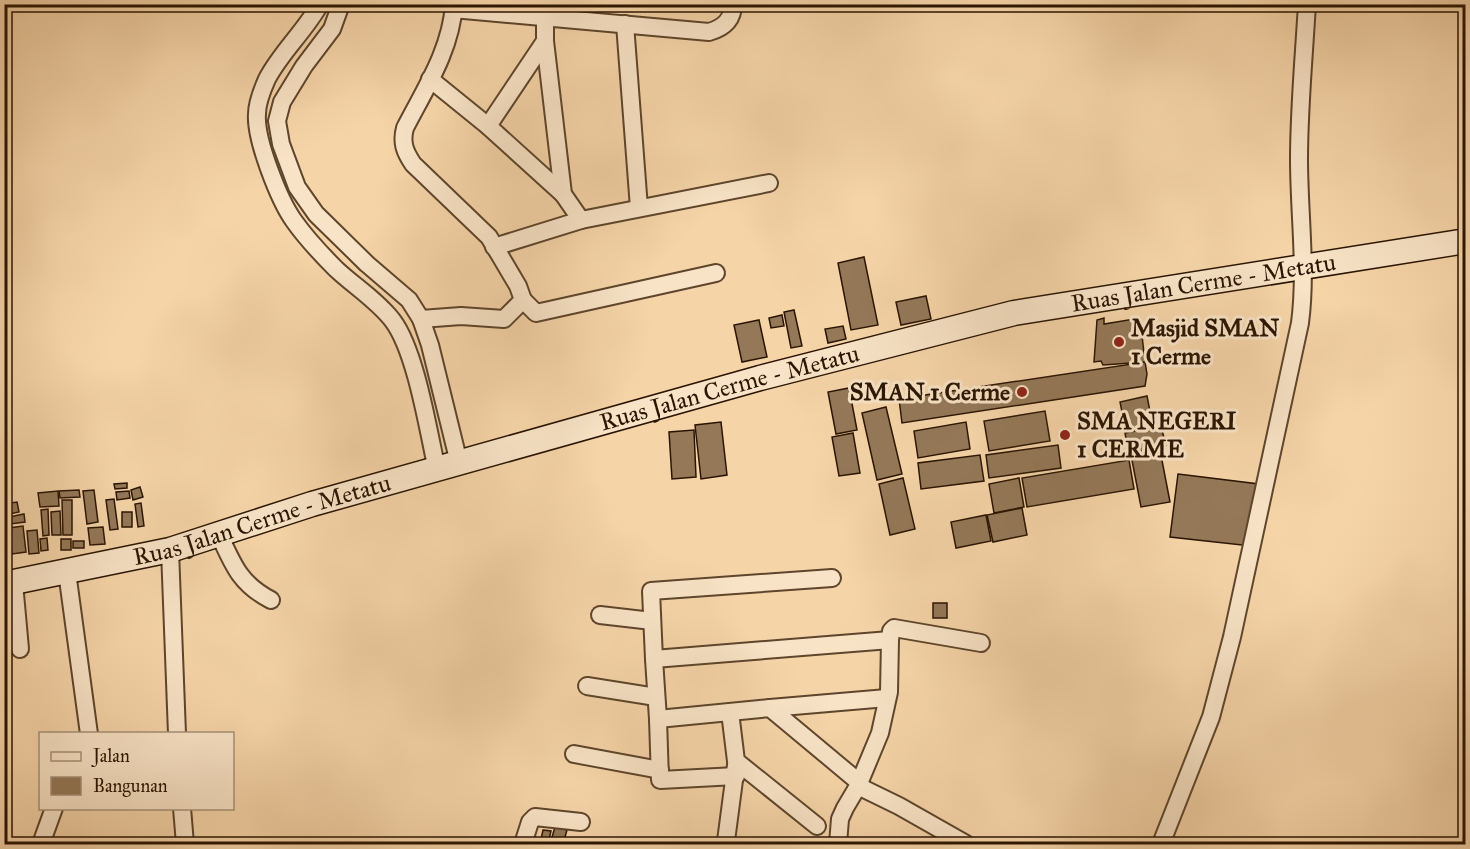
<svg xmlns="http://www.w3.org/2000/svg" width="1470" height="849" font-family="'IM FELL Great Primer',serif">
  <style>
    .building { fill: #947858; stroke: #2b1502; stroke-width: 1.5 }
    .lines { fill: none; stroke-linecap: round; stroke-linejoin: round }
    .minor-casing { stroke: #5e452c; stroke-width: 20 }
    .secondary-casing { stroke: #2b1502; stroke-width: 27 }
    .minor { stroke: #f8e3c6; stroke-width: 16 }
    .secondary { stroke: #f8e3c6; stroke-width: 24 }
    .poi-dot { fill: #8f2418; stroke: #f8e3c6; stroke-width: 2 }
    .labels { text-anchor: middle; stroke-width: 6; stroke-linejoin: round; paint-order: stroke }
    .street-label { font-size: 24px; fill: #2b1502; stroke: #f8e3c6 }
    .poi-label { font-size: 24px; font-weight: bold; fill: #2b1502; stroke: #f8e3c6; text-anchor: start }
  </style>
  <rect width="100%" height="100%" fill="#f5d4a8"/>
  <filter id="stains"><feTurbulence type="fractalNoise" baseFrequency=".00333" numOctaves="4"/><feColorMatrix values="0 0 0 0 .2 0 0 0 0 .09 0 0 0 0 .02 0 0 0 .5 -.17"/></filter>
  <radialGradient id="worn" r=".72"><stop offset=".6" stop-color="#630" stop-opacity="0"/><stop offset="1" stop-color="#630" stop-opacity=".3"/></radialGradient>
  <!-- building -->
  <g class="building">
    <path d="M864 257 878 325 851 330 838 263Z"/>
    <path d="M926 296 931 319 901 325 896 302Z"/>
    <path d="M794 310 802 346 791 348 784 312Z"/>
    <path d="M782 315 784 326 771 328 769 318Z"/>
    <path d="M1104 318V324L1140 318 1145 362 1103 365 1101 361 1094 362 1097 320Z"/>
    <path d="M759 320 767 357 742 362 734 325Z"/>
    <path d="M843 326 846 339 828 343 825 329Z"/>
    <path d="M1145 362 1147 374 1145 386 902 423 899 399Z"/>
    <path d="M849 388 857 430 836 434 828 392Z"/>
    <path d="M1147 396 1153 427 1126 432 1120 402Z"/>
    <path d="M886 407 902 474 877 480 862 413Z"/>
    <path d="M1045 411 1050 441 989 451 984 421Z"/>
    <path d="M721 422 727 475 701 479 695 425Z"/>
    <path d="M966 422 970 449 918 458 914 431Z"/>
    <path d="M1161 426 1166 446 1129 454 1125 433Z"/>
    <path d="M694 430 696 477 672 479 669 432Z"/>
    <path d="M853 433 860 473 839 476 832 437Z"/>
    <path d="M1058 445 1061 468 989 478 986 455Z"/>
    <path d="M1160 450 1170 502 1141 507 1131 455Z"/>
    <path d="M980 455 984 481 921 489 918 463Z"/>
    <path d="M1129 460 1134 489 1027 507 1022 478Z"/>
    <path d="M1178 474 1259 484 1251 546 1170 537Z"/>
    <path d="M903 478 915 529 890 535 879 484Z"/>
    <path d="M1019 478 1024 507 994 513 989 484Z"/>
    <path d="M127 483V488L115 489 114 484Z"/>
    <path d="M140 487 143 497 133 500 131 490Z"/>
    <path d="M79 490 80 497 60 498 59 491Z"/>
    <path d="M94 490 98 522 87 524 83 491Z"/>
    <path d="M58 491 59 506 40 507 38 493Z"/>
    <path d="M129 491 130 498 117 500 116 492Z"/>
    <path d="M114 499 118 529 110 530 106 500Z"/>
    <path d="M62 500H72V535H63Z"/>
    <path d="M17 502 19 512 4 515V504Z"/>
    <path d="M141 503 144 526 138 527 135 504Z"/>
    <path d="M1022 508 1027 535 993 542 987 515Z"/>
    <path d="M48 509 49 535 43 536 41 510Z"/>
    <path d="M60 511 61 535H52L51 512Z"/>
    <rect x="122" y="512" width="10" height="15"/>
    <path d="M24 514 25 522 10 524 9 517Z"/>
    <path d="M986 515 991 541 956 548 951 522Z"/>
    <path d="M23 526 26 552 12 554 9 528Z"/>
    <path d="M103 527 105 544 90 545 88 528Z"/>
    <path d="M37 530 39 553 29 554 27 531Z"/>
    <path d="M6 531 8 554H4V532Z"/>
    <path d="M47 538 48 550 41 551 40 539Z"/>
    <rect x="61" y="539" width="10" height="11"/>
    <rect x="73" y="541" width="11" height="7"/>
    <rect x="933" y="603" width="14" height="15"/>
    <path d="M555 827 567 830 563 844H550Z"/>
    <path d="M543 830 551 831 548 844H540Z"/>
    <path d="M241 839V844H210V840Z"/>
  </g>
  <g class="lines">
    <defs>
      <g id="minor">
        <path d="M320 4C305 31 281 52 267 79 263 88 257 104 257 114 255 139 279 200 294 221 306 238 321 254 336 269 354 286 378 301 393 321 416 352 428 430 437 470"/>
        <path d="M341 4 332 29 304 66 282 102 277 121 281 144 297 187 316 214 367 264 409 300 421 319 430 345 459 463"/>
        <path d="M453 9 709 32C723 28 733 20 733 4"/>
        <path d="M625 24 639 208"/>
        <path d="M430 79 488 126 563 194"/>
        <path d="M488 126 545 41"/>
        <path d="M581 220 769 183"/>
        <path d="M494 247 581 220 563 194 545 41V4"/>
        <path d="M523 300 536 313 716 273"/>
        <path d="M421 319 461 316 504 319 523 300 518 286 489 237 413 164C405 152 401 143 405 128 425 89 451 50 454 4"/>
        <path d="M219 534C233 565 240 584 271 600"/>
        <path d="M170 550 177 734"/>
        <path d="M67 572 89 734"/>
        <path d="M14 583 20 649"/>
        <path d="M600 615 652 621"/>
        <path d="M890 640 891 631 894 628 981 643"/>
        <path d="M654 659 651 591 832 578"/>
        <path d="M587 686 656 697"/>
        <path d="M770 708 887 698"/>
        <path d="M730 712 736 761 817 826"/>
        <path d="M658 719 660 780 736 776"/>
        <path d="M574 754 660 770"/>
        <path d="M858 786 899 806 966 844"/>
        <path d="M182 808 185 844"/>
        <path d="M726 841 736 765"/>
        <path d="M41 844 54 808"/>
        <path d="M523 844 530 822 535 817 581 822"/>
        <path d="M838 844 840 819 845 808 858 786 880 733 889 692 890 640 654 659 658 719 770 708 860 783"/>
        <path d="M1161 844 1211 717 1232 637 1300 323C1307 269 1299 214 1299 159 1299 108 1304 56 1307 4"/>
      </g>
      <g id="secondary">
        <path id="s1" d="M4 584 170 550 312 504 760 378 1014 313 1466 241"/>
      </g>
    </defs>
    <!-- minor casing -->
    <use href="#minor" class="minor-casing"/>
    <!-- secondary casing -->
    <use href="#secondary" class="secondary-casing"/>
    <!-- minor -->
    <use href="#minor" class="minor"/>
    <!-- secondary -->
    <use href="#secondary" class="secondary"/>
  </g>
  <!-- markers -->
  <g class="poi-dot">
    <circle cx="1119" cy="342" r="6"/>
    <circle cx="1022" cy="392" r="6"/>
    <circle cx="1065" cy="435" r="6"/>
  </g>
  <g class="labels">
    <!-- street labels -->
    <g class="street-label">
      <text dy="8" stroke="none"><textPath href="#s1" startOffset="1238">Ruas Jalan Cerme - Metatu</textPath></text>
      <text dy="8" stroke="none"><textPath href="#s1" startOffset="752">Ruas Jalan Cerme - Metatu</textPath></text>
      <text dy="8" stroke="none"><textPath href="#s1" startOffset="266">Ruas Jalan Cerme - Metatu</textPath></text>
    </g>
    <!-- poi labels -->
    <g class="poi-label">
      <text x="1131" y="336">Masjid SMAN<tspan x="1131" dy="28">1 Cerme</tspan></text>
      <text x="1010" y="400" text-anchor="end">SMAN 1 Cerme</text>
      <text x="1077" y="429">SMA NEGERI<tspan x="1077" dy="28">1 CERME</tspan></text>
    </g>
  </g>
  <!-- margin -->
  <rect width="1470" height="849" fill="none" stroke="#f5d4a8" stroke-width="24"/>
  <rect x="6" y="6" width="1458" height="837" fill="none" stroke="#2b1502" stroke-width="3"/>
  <rect x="12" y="12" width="1446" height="825" fill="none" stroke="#2b1502" stroke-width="1.5"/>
  <!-- legend -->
  <rect x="39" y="732" width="195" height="78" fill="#f8e3c6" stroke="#a69178" stroke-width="1.5"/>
  <rect x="51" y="752" width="30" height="9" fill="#f8e3c6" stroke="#a69178" stroke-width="1.5"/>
  <text x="93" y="762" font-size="18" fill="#2b1502">Jalan</text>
  <rect x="51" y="777" width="30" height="18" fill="#947858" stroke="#a69178" stroke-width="1.5"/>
  <text x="93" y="792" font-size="18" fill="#2b1502">Bangunan</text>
  <rect width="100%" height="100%" filter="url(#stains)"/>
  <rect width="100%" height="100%" fill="url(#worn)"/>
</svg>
